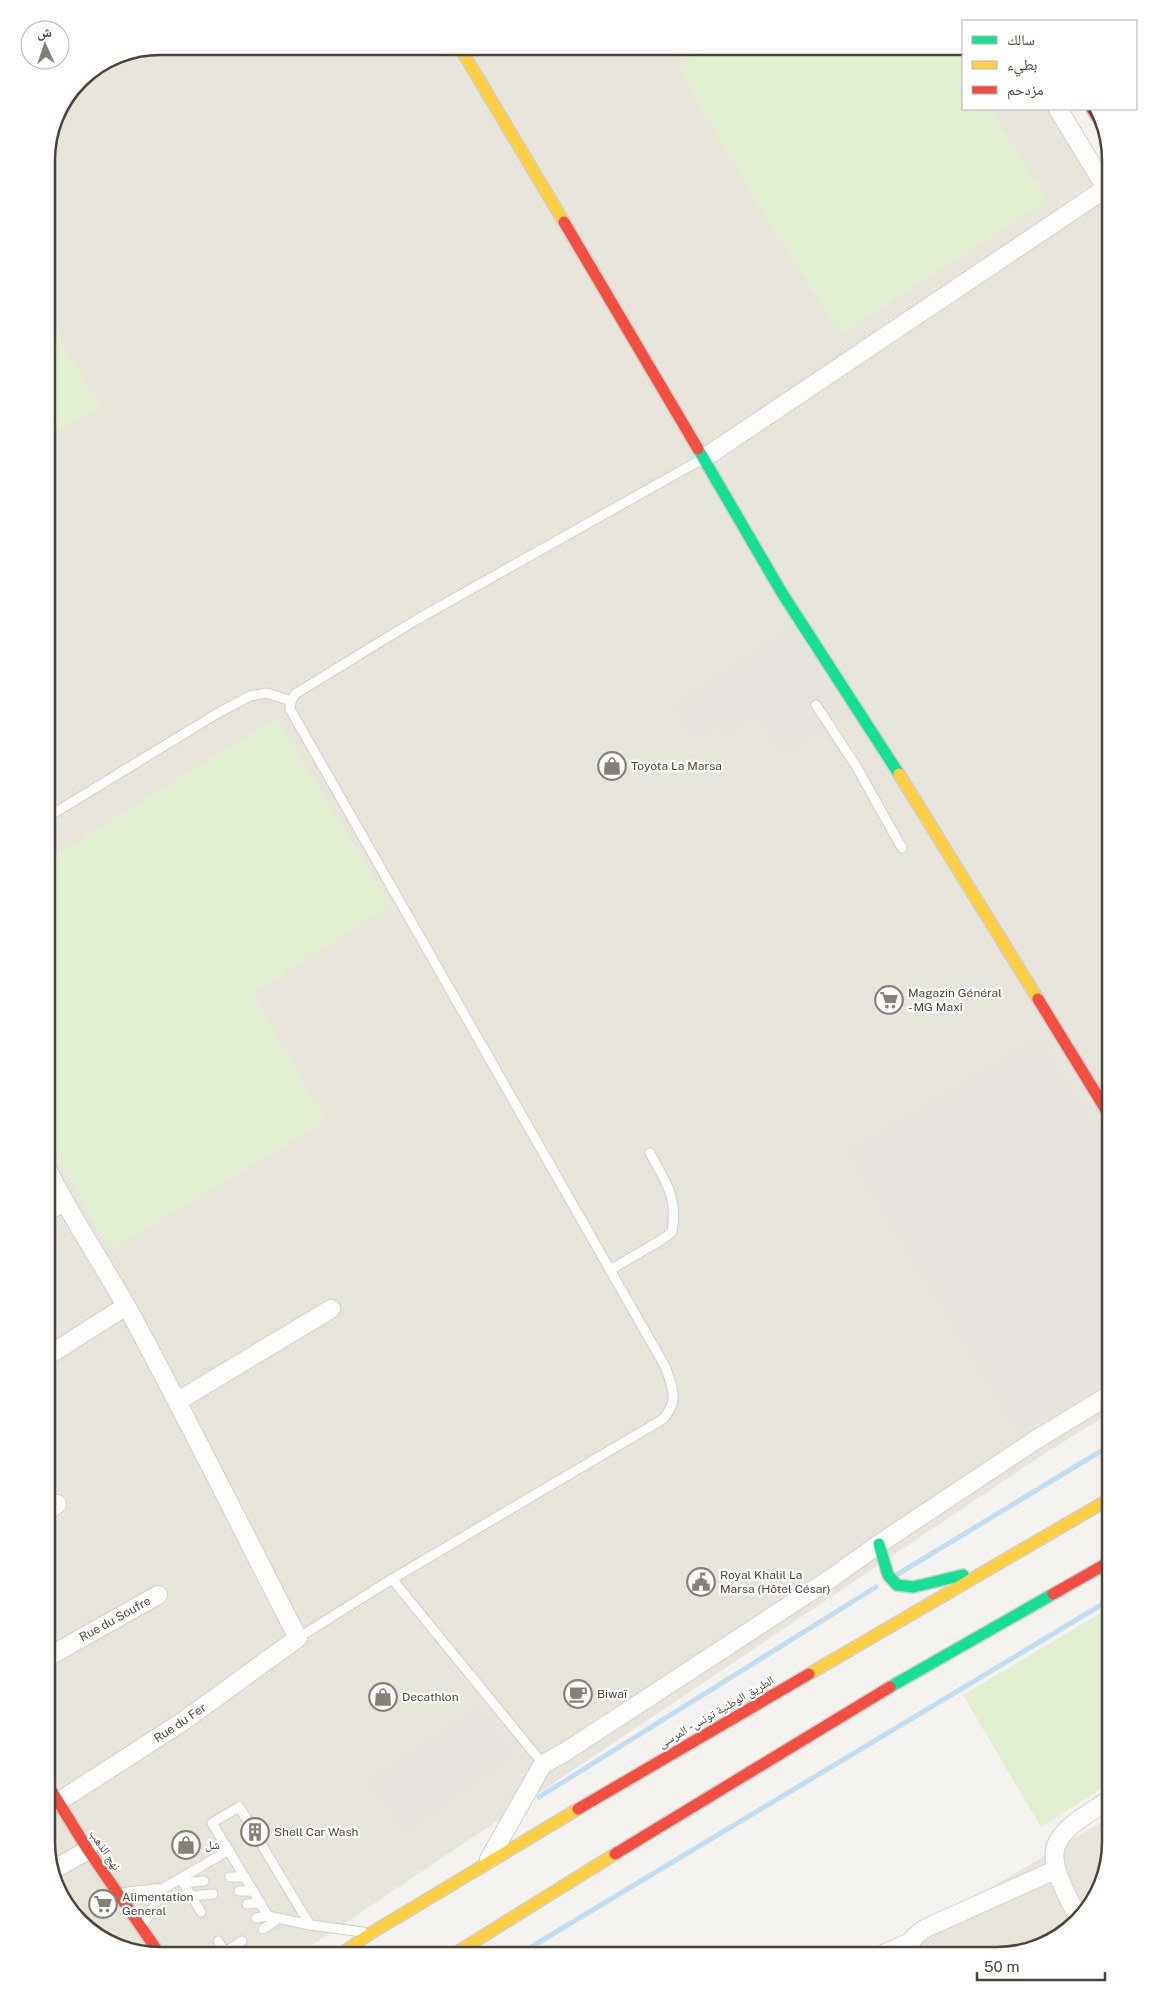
<svg xmlns="http://www.w3.org/2000/svg" width="1157" height="2002" font-family="'Public Sans','Noto Naskh Arabic',sans-serif">
  <style>
    .residential { fill: #e7e4dc }
    .green { fill: #e1eecf }
    .parking { fill: #e6e3df }
    .lines { fill: none; stroke-linecap: round; stroke-linejoin: round }
    .stream { stroke: #c0ddf1; stroke-width: 5 }
    .lane-casing { stroke: #d2d0cb; stroke-width: 11 }
    .street-casing { stroke: #d2d0cb; stroke-width: 20 }
    .fast-casing { stroke: #d3cfc5; stroke-width: 14 }
    .slow-casing { stroke: #d3cfc5; stroke-width: 14 }
    .jam-casing { stroke: #d3cfc5; stroke-width: 14 }
    .lane { stroke: #fdfdfc; stroke-width: 9 }
    .street { stroke: #fdfdfc; stroke-width: 18 }
    .fast { stroke: #16e098; stroke-width: 11 }
    .slow { stroke: #ffcf43; stroke-width: 11 }
    .jam { stroke: #f24e42; stroke-width: 11 }
    .labels { text-anchor: middle; stroke-width: 4.5; stroke-linejoin: round; paint-order: stroke }
    .poi-label { font-size: 12px; fill: #4b4439; stroke: #fff; text-anchor: start }
    .street-label { font-size: 12px; fill: #4b4439; stroke: #fff }
    .rim { fill: none; stroke: #4b4439; stroke-width: 2.5 }
  </style>
  <rect width="100%" height="100%" fill="#f4f2ee"/>
  <!-- residential -->
  <g class="residential">
    <path d="M160 46 963 47V109H1054L1111 205V1412L1041 1456 296 1956H153L96 1936 58 1892 46 1842V153L55 116 80 79 117 55Z"/>
    <path d="M1111 1817V1843L1092 1905 1047 1944 997 1956H874Z"/>
  </g>
  <!-- green -->
  <g class="green">
    <path d="M708 46 953 47 963 64V109H991L1047 200 841 335 768 222 677 67Z"/>
    <path d="M46 317 101 406 46 438Z"/>
    <path d="M276 718 391 904 253 994 326 1121 110 1251 46 1137V861Z"/>
    <path d="M1111 1607V1782L1041 1827 963 1695Z"/>
  </g>
  <!-- parking -->
  <g class="parking">
    <path d="M794 624 848 717 782 755 758 716 723 737 716 726 694 739 674 705Z"/>
    <path d="M1038 1038 1111 1149V1377L1018 1433 847 1152Z"/>
    <path d="M477 1707 516 1755 405 1832 368 1780Z"/>
  </g>
  <g class="lines">
    <!-- stream -->
    <g class="stream">
      <path d="M898 1574 1111 1445"/>
      <path d="M539 1797 876 1587"/>
      <path d="M516 1956 1111 1599"/>
    </g>
    <defs>
      <g id="lane">
        <path d="M816 705 856 766 902 848"/>
        <path d="M46 818 218 713 250 696 267 693 291 701"/>
        <path d="M610 1270 663 1239 672 1232C678 1196 666 1183 650 1153"/>
        <path d="M392 1579 543 1764"/>
        <path d="M298 1638 392 1579 663 1419C679 1400 673 1391 666 1368L290 709 291 701 295 694 416 620 704 458"/>
        <path d="M246 1818 239 1807 212 1823 268 1916"/>
        <path d="M263 1847 310 1925"/>
        <path d="M230 1877H245"/>
        <path d="M181 1879 201 1912"/>
        <path d="M183 1883 204 1881"/>
        <path d="M239 1891H253"/>
        <path d="M120 1893 164 1888 229 1850"/>
        <path d="M191 1896 213 1894"/>
        <path d="M247 1904 261 1903"/>
        <path d="M256 1918 268 1916 310 1925 363 1932"/>
        <path d="M143 1925 164 1888"/>
        <path d="M263 1929 278 1919"/>
        <path d="M218 1941 225 1952 242 1941"/>
      </g>
      <g id="street">
        <path d="M1058 109 1111 196"/>
        <path d="M704 458 1093 197 1106 189 1111 190"/>
        <path d="M46 1167C72 1219 105 1267 133 1318 190 1424 243 1531 298 1638L185 1720 58 1802"/>
        <path d="M46 1212 64 1202"/>
        <path d="M46 1357 126 1306"/>
        <path d="M178 1401 331 1309"/>
        <path d="M46 1512 57 1504"/>
        <path d="M46 1658 158 1595"/>
        <path d="M489 1859 543 1764 565 1752 833 1577 879 1544 1034 1441 1111 1394"/>
        <path d="M53 1870 88 1850"/>
        <path d="M1078 1917C1041 1847 1044 1840 1111 1799"/>
        <path d="M879 1956 910 1942"/>
        <path d="M909 1956C907 1942 915 1935 926 1928L1055 1870"/>
      </g>
      <g id="fast">
        <path d="M698 449 782 593 899 774"/>
        <path d="M879 1544 888 1575 897 1585 913 1587 963 1575"/>
        <path d="M890 1687 1053 1594"/>
      </g>
      <g id="slow">
        <path d="M459 46 564 222"/>
        <path d="M899 774 1038 999"/>
        <path d="M809 1674 1111 1498"/>
        <path d="M338 1956 371 1933 578 1809"/>
        <path d="M451 1956 615 1854"/>
      </g>
      <g id="jam">
        <path d="M1092 109 1103 126"/>
        <path d="M564 222 698 449"/>
        <path d="M1038 999 1111 1118"/>
        <path d="M1053 1594 1111 1561"/>
        <path d="M46 1782 88 1850 161 1956"/>
        <path d="M578 1809 809 1674"/>
        <path d="M615 1854 890 1687"/>
      </g>
    </defs>
    <!-- lane casing -->
    <use href="#lane" class="lane-casing"/>
    <!-- street casing -->
    <use href="#street" class="street-casing"/>
    <!-- fast casing -->
    <use href="#fast" class="fast-casing"/>
    <!-- slow casing -->
    <use href="#slow" class="slow-casing"/>
    <!-- jam casing -->
    <use href="#jam" class="jam-casing"/>
    <!-- lane -->
    <use href="#lane" class="lane"/>
    <!-- street -->
    <use href="#street" class="street"/>
    <!-- fast -->
    <use href="#fast" class="fast"/>
    <!-- slow -->
    <use href="#slow" class="slow"/>
    <!-- jam -->
    <use href="#jam" class="jam"/>
  </g>
  <!-- icons -->
  <defs>
    <symbol id="shop-ring" viewBox="-11 -11 22 22"><circle r="9.5" fill="#fff" stroke="#868178" stroke-width="1.5"/><path d="M-5-2.5h2.3a2.7 3.5 0 0 1 5.4 0H5L5.5 6h-11ZM-1.5-2.5h3a1.5 2.3 0 0 0-3 0Z" fill="#868178"/></symbol>
    <symbol id="supermarket-ring" viewBox="-11 -11 22 22"><circle r="9.5" fill="#fff" stroke="#868178" stroke-width="1.5"/><path d="M-6-5.5h2.5l.6 2H6L4.5 2H-2.5L-4.4-4H-6ZM-1.5 3.2a1.3 1.3 0 1 0 .1 0ZM3 3.2a1.3 1.3 0 1 0 .1 0Z" fill="#868178"/></symbol>
    <symbol id="civic-ring" viewBox="-11 -11 22 22"><circle r="9.5" fill="#fff" stroke="#868178" stroke-width="1.5"/><path d="M-.6-6.5H3V-4.5H.6V-3L4-1V1h2V6H-6V1h2V-1L-.6-3ZM-1.2 2.5V6h2.4V2.5Z" fill="#868178"/></symbol>
    <symbol id="cafe-ring" viewBox="-11 -11 22 22"><circle r="9.5" fill="#fff" stroke="#868178" stroke-width="1.5"/><path d="M-5.5-4.5H6V0H3Q3 3.5 0 3.5H-2.5Q-5.5 3.5-5.5 0ZM3-3.2v2h1.7v-2ZM-6 4.5H4V6H-6Z" fill="#868178"/></symbol>
    <symbol id="building-ring" viewBox="-11 -11 22 22"><circle r="9.5" fill="#fff" stroke="#868178" stroke-width="1.5"/><path d="M-4-6H4V6H1V3H-1V6H-4ZM-2.5-4.3h1.7v1.8h-1.7ZM.8-4.3h1.7v1.8H.8ZM-2.5-1h1.7V.8h-1.7ZM.8-1h1.7V.8H.8Z" fill="#868178"/></symbol>
  </defs>
  <g fill-rule="evenodd">
    <use href="#shop-ring" x="596" y="750" width="32" height="32"/>
    <use href="#supermarket-ring" x="873" y="984" width="32" height="32"/>
    <use href="#civic-ring" x="685" y="1566" width="32" height="32"/>
    <use href="#cafe-ring" x="562" y="1678" width="32" height="32"/>
    <use href="#shop-ring" x="367" y="1681" width="32" height="32"/>
    <use href="#building-ring" x="239" y="1816" width="32" height="32"/>
    <use href="#shop-ring" x="170" y="1829" width="32" height="32"/>
    <use href="#supermarket-ring" x="87" y="1888" width="32" height="32"/>
  </g>
  <g class="labels">
    <!-- poi labels -->
    <g class="poi-label">
      <text x="631" y="770">Toyota La Marsa</text>
      <text x="908" y="997">Magazin Général<tspan x="908" dy="14">- MG Maxi</tspan></text>
      <text x="720" y="1579">Royal Khalil La<tspan x="720" dy="14">Marsa (Hôtel César)</tspan></text>
      <text x="597" y="1698">Biwaï</text>
      <text x="402" y="1701">Decathlon</text>
      <text x="274" y="1836">Shell Car Wash</text>
      <text x="205" y="1849">شل</text>
      <text x="122" y="1901">Alimentation<tspan x="122" dy="14">General</tspan></text>
    </g>
    <!-- street labels -->
    <g class="street-label">
      <text transform="translate(115 1619) rotate(-29)" y="4">Rue du Soufre</text>
      <text transform="translate(716 1712) rotate(-30)" y="4">الطريق الوطنية تونس - المرسى</text>
      <text transform="translate(180 1723) rotate(-34)" y="4">Rue du Fer</text>
      <text transform="translate(105 1850) rotate(56)" y="4">نهج الذهب</text>
    </g>
  </g>
  <!-- crop -->
  <path d="M0 0H1157V2002H0ZM160 55H997A105 105 0 0 1 1102 160V1842A105 105 0 0 1 997 1947H160A105 105 0 0 1 55 1842V160A105 105 0 0 1 160 55Z" fill="#fff" fill-rule="evenodd"/>
  <path class="rim" d="M160 55H997A105 105 0 0 1 1102 160V1842A105 105 0 0 1 997 1947H160A105 105 0 0 1 55 1842V160A105 105 0 0 1 160 55Z"/>
  <!-- legend -->
  <rect x="962" y="20" width="175" height="90" fill="#ffffff" stroke="#b7b4b0"/>
  <rect x="972" y="36" width="25" height="8" fill="#16e098" stroke="#b7b4b0"/>
  <text x="1007" y="45" font-size="15" fill="#4b4439">سالك</text>
  <rect x="972" y="61" width="25" height="8" fill="#ffcf43" stroke="#b7b4b0"/>
  <text x="1007" y="70" font-size="15" fill="#4b4439">بطيء</text>
  <rect x="972" y="86" width="25" height="8" fill="#f24e42" stroke="#b7b4b0"/>
  <text x="1007" y="95" font-size="15" fill="#4b4439">مزدحم</text>
  <!-- north arrow -->
  <g transform="translate(45 45) rotate(357)"><circle r="24" fill="#ffffff" stroke="#b7b4b0"/>
  <path d="M0-4L9 19L0 12L-9 19Z" fill="#868178"/>
  <text y="-8" font-size="14" font-weight="bold" text-anchor="middle" fill="#4b4439">ش</text>
  </g>
  <!-- scale -->
  <path d="M977 1972v8h128v-8" fill="none" stroke="#4b4439" stroke-width="2.5"/>
  <text x="984" y="1972" font-size="15" fill="#4b4439" stroke="#ffffff" stroke-width="4" paint-order="stroke">50 m</text>
</svg>
